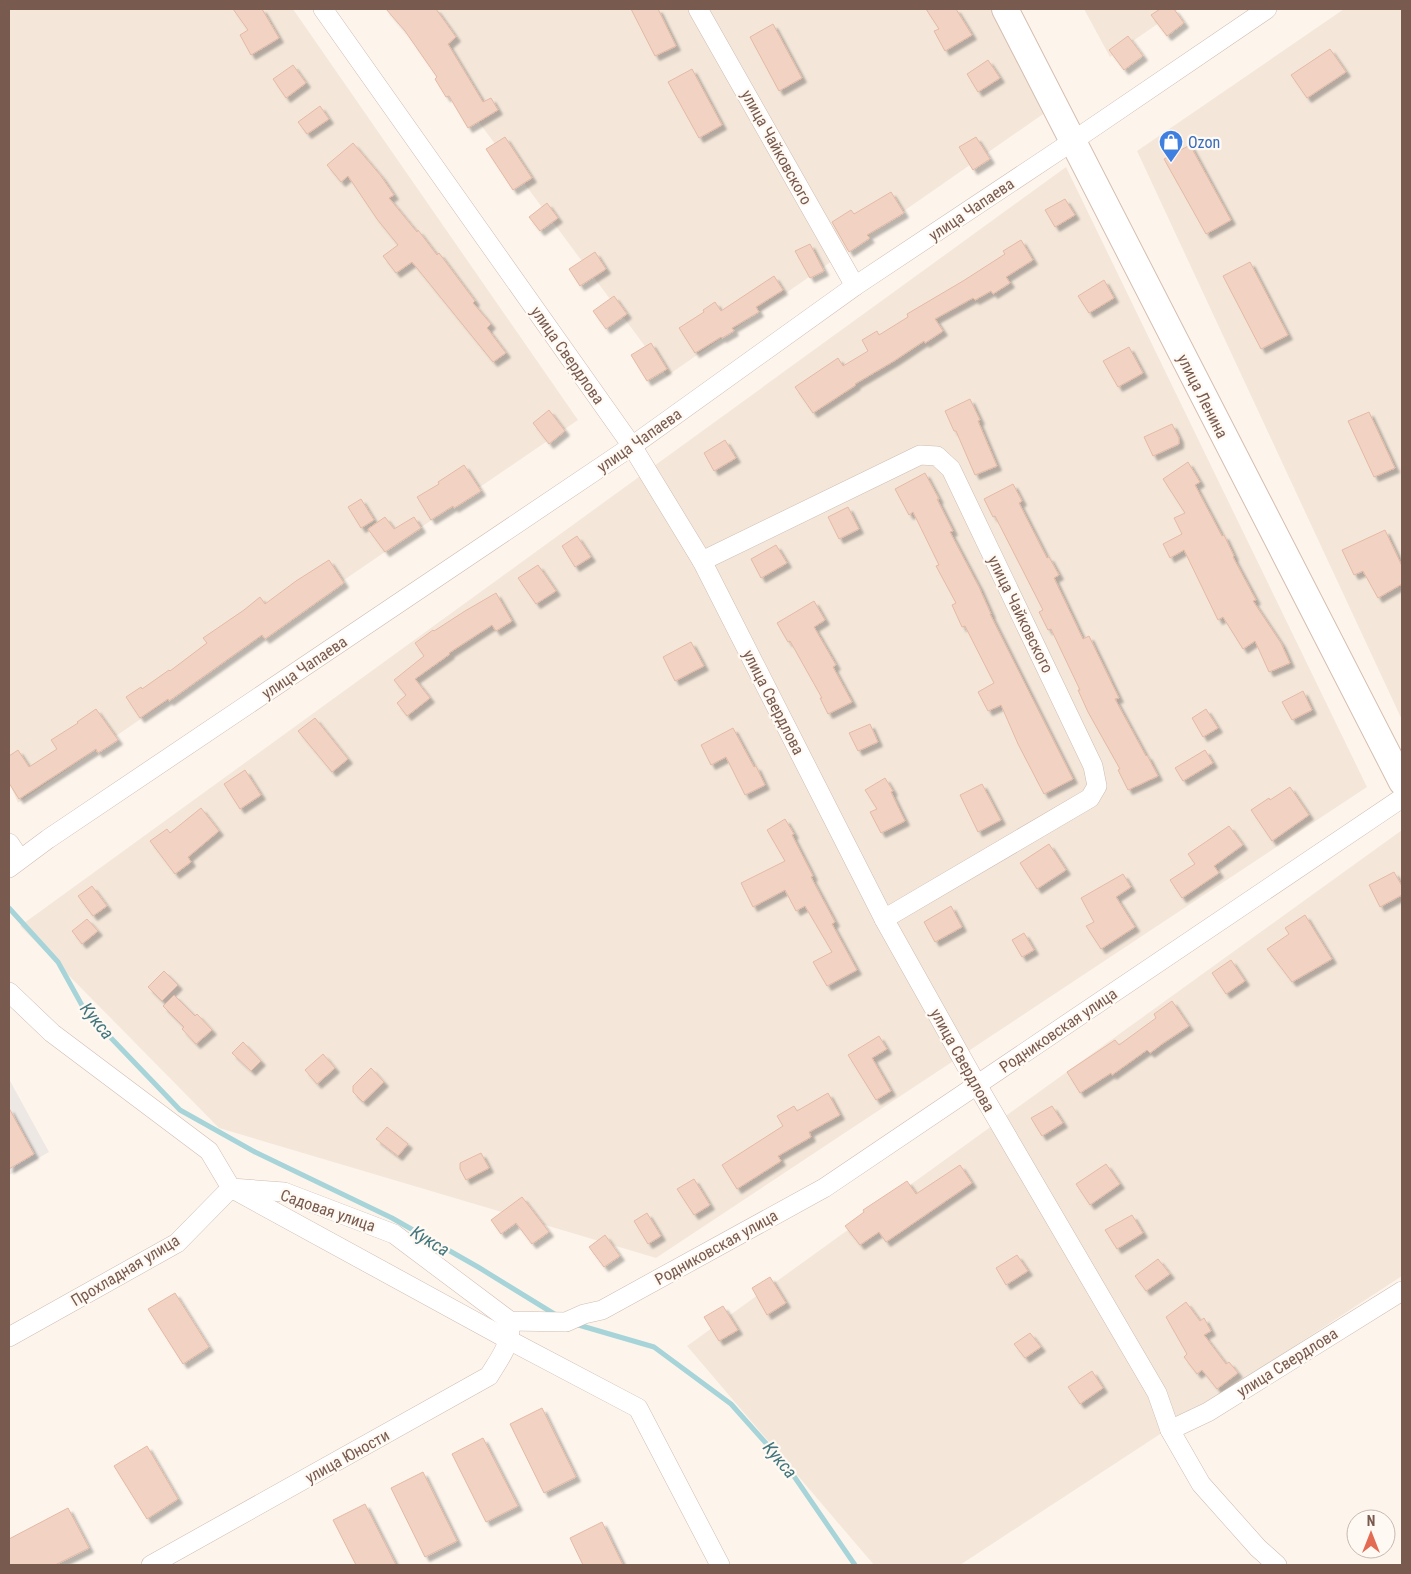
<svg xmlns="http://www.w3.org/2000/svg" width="1411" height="1574" font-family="'Roboto Condensed',sans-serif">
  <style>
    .residential { fill: #f4e7da }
    .industrial { fill: #eee8e4 }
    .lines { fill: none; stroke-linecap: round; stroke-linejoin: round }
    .stream { stroke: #a6d4d9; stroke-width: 5 }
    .building { fill: #f2d3c3; stroke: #e4b9a4; filter: url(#shadow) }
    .street-casing { stroke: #cfbcb0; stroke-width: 20 }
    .secondary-casing { stroke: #d5beb0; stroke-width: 28 }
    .street { stroke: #fff; stroke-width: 19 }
    .secondary { stroke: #fff; stroke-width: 26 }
    .labels { text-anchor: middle; stroke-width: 4.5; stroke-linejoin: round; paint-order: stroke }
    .shop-label { font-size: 16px; fill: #366cbe; stroke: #fff9f3; text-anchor: start }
    .street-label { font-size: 16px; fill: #785a4e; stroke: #fff9f3 }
    .water-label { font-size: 18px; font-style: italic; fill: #41767d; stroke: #fff9f3 }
  </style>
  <defs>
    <filter id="shadow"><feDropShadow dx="4.5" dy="4.5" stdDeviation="1" flood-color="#0004"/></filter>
  </defs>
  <rect width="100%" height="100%" fill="#fdf5ec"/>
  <!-- residential -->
  <g class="residential">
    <path d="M9 9H293L578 420 18 803 9 782Z"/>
    <path d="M395 9H995L1049 110 667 376Z"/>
    <path d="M1084 9H1179L1110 57Z"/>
    <path d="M1344 9H1402V720L1137 151Z"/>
    <path d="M1066 167 1367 787 656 1258 219 1128 20 926Z"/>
    <path d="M1402 830V1276L960 1565H874L687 1346Z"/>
  </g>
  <!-- industrial -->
  <path class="industrial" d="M9 1079 49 1152 9 1175Z"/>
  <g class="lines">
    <!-- stream -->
    <g class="stream">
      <path d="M9 908 58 962 89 1018 111 1038 180 1110 255 1152 392 1218 478 1267 556 1315"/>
      <path d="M575 1324 654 1347 731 1404 789 1469 855 1565"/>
    </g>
  </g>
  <!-- building -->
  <g class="building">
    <path d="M233 9H262L279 38 251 55 240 35 248 30Z"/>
    <path d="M386 9H436L456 37 448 44 483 102 491 98 498 110 468 128 449 96 446 97 435 79 437 77 405 31Z"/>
    <path d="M631 9H658L676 46 655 56Z"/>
    <path d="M926 9H956L972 35 945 51 934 31 939 29Z"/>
    <path d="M1160 9H1174L1184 23 1167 36 1151 15Z"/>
    <path d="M773 24 802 78 779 91 750 37Z"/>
    <path d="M1128 36 1143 56 1124 70 1109 50Z"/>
    <path d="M1330 49 1346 72 1307 98 1291 75Z"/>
    <path d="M988 60 1000 78 978 92 967 74Z"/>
    <path d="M293 65 306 83 286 98 273 79Z"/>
    <path d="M692 69 722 125 699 138 668 82Z"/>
    <path d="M320 106 329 119 307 134 298 122Z"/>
    <path d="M505 137 532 178 513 190 486 149Z"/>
    <path d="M976 137 990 159 973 170 959 147Z"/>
    <path d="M353 143 381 176 394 195 389 198 417 232 418 230 437 255 439 253 475 301 473 303 491 324 487 328 506 353 493 362 412 262 396 273 383 256 398 245 377 219 348 176 341 182 327 165Z"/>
    <path d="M1190 145 1231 220 1206 234 1164 159Z"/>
    <path d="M891 192 904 213 867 235 870 238 849 252 832 222 851 210 854 214Z"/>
    <path d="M1065 199 1075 215 1055 227 1045 210Z"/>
    <path d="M547 203 558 218 540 231 529 217Z"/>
    <path d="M1021 240 1033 260 1006 277 1010 283 993 294 991 291 975 300 973 298 935 319 943 331 925 343 924 341 894 361 855 384 856 385 813 413 795 387 838 358 843 366 868 351 862 340 877 331 879 335 908 317 907 314 963 281 1005 254 1003 251Z"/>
    <path d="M810 244 824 271 810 278 795 251Z"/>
    <path d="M595 252 606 269 580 286 569 269Z"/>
    <path d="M1250 262 1288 335 1261 349 1223 276Z"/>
    <path d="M774 276 783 290 756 307 759 312 732 328 734 331 722 338 721 337 695 353 679 328 704 312 703 310 715 302 721 311Z"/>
    <path d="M1104 280 1114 298 1089 313 1078 296Z"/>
    <path d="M614 296 627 314 606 329 593 311Z"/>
    <path d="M651 343 667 369 647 381 631 355Z"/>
    <path d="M1129 347 1143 373 1118 387 1103 361Z"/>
    <path d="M970 399 980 420 978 421 997 466 975 475 956 431H954L945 411Z"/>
    <path d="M549 410 565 431 549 444 533 423Z"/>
    <path d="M1369 412 1395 468 1374 477 1348 421Z"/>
    <path d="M1172 424 1179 438V444L1153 456 1144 437Z"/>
    <path d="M725 440 736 458 714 471 704 453Z"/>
    <path d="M1188 462 1200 482 1195 485 1222 536 1224 535 1234 556 1233 557 1256 600 1253 601 1281 643 1290 663 1269 672 1255 641 1243 649 1223 617 1218 620 1184 550 1170 558 1163 544 1182 534 1174 518 1185 513 1163 479Z"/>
    <path d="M464 465 481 491 454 508 453 506 431 520 417 497 439 484 438 482Z"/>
    <path d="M925 473 939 499H937L953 531 950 532 979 587 991 614H990L1073 779 1044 794 1018 744 1001 705 988 711 978 692 994 683 965 626 962 627 952 605 956 603 936 566 939 565 913 512 909 515 895 489Z"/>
    <path d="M1013 484 1022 501 1019 503 1047 558 1049 557 1059 575 1054 578 1083 639 1089 636 1119 698 1115 699 1146 756 1147 755 1158 776 1128 790 1118 770 1120 769 1088 712 1078 690H1080L1051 629 1048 630 1039 612 1043 610 995 516 993 517 984 499Z"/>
    <path d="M361 499 374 520 361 528 348 507Z"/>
    <path d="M848 507 859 529 839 539 828 517Z"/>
    <path d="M385 517 394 529 414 517 421 528 385 552 368 529Z"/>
    <path d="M1385 530 1402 566V584L1378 598 1363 571 1354 575 1342 550Z"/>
    <path d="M577 536 591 557 575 567 562 546Z"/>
    <path d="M776 545 787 563 761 578 751 559Z"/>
    <path d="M329 560 344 583 265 639 262 635 169 701 168 699 140 718 126 697 141 687 142 689 169 670 170 671 207 643 203 638 244 610 260 597 265 604 296 581Z"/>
    <path d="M538 565 556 591 536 604 518 578Z"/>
    <path d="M496 593 512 621 496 631 492 625 449 653 450 654 415 679 430 698 407 716 397 703 406 695 394 680 424 656 415 643 433 630 434 631 465 611Z"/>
    <path d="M814 601 825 620 814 627 836 665 833 667 852 702 828 714 820 698H822L790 641 788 642 777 623Z"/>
    <path d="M691 642 704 666 675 681 663 657Z"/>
    <path d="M1303 691 1312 710 1292 720 1282 702Z"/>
    <path d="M96 709 118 740 98 753 96 749 19 799 9 783V756L18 750 29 767 57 749 51 740 78 723 77 722Z"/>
    <path d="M1206 709 1218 728 1203 737 1192 718Z"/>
    <path d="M315 718 348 759 332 772 298 731Z"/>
    <path d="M870 724 878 742 858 751 849 733Z"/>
    <path d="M733 728 754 767 756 766 765 785 745 795 726 757 711 765 701 745Z"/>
    <path d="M1205 750 1213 763 1183 781 1175 768Z"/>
    <path d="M245 770 261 795 240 809 224 784Z"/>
    <path d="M885 778 893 791 891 792 905 821 881 833 870 812 877 809 865 790Z"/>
    <path d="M982 784 1001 820 978 832 960 795Z"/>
    <path d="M1290 787 1309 815 1272 841 1251 810 1269 798 1270 800Z"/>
    <path d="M201 808 219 831 188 857 191 862 175 874 150 841 167 829 170 833Z"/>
    <path d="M785 819 794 834 792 835 813 876 811 877 835 922 832 924 857 970 827 986 813 962 832 952 805 906 796 911 785 890 753 907 741 883 785 861 767 830Z"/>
    <path d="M1229 826 1243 845 1214 866 1219 873 1182 898 1170 880 1195 864 1188 854Z"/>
    <path d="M1049 844 1066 870 1037 889 1020 863Z"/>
    <path d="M1394 872 1402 886V895L1380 907 1369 885Z"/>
    <path d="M1123 874 1131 887 1116 897 1135 927 1101 949 1086 926 1094 922 1081 898Z"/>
    <path d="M92 886 107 906 93 916 78 896Z"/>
    <path d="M951 906 962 927 935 942 924 922Z"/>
    <path d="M1305 915 1332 959 1292 982 1267 949 1289 934 1285 928Z"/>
    <path d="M87 919 98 931 82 944 72 931Z"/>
    <path d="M1024 933 1034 950 1022 957 1012 940Z"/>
    <path d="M1231 960 1245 981 1226 994 1212 973Z"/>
    <path d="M164 971 178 985 162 1001 148 987Z"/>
    <path d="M174 995 195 1016 197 1014 212 1030 196 1044 182 1029 184 1027 163 1006Z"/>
    <path d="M1172 1001 1189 1026 1162 1044 1150 1053 1147 1050 1112 1075 1111 1073 1080 1093 1067 1072 1115 1040 1119 1045 1156 1018 1154 1014Z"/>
    <path d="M879 1036 887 1049 872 1058 891 1091 876 1100 848 1055Z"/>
    <path d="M243 1042 261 1061 251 1071 232 1053Z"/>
    <path d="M323 1054 335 1068 317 1084 305 1070Z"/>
    <path d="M371 1068 384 1082 363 1102 353 1092V1086Z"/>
    <path d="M828 1093 840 1115 809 1132 811 1137 778 1156 781 1161 737 1189 722 1165 783 1126 777 1116 794 1106 797 1111Z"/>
    <path d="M1052 1106 1063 1123 1042 1136 1031 1118Z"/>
    <path d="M9 1108 34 1154 9 1169Z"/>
    <path d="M387 1127 408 1144 398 1156 376 1139Z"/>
    <path d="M481 1153 489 1168 466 1180 460 1169V1163Z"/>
    <path d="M1106 1164 1120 1184 1090 1205 1076 1184Z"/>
    <path d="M960 1165 972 1183 886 1242 879 1232 860 1245 845 1226 864 1212 863 1210 907 1181 916 1194Z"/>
    <path d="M694 1179 710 1205 694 1215 677 1189Z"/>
    <path d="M522 1197 549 1232 532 1244 516 1223 501 1234 491 1220Z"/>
    <path d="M647 1213 661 1236 648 1244 634 1221Z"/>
    <path d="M1132 1215 1143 1233 1117 1249 1105 1230Z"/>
    <path d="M605 1235 620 1256 604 1267 589 1247Z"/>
    <path d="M1017 1255 1028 1271 1006 1285 996 1268Z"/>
    <path d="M1158 1259 1170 1274 1146 1291 1135 1276Z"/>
    <path d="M770 1277 786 1303 767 1315 752 1288Z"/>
    <path d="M175 1293 209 1347 183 1364 148 1309Z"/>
    <path d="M1186 1302 1200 1321 1204 1318 1211 1331 1204 1335 1226 1364 1229 1362 1238 1373 1217 1389 1202 1370 1197 1374 1184 1357 1187 1354 1166 1317Z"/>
    <path d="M723 1306 738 1330 719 1341 704 1317Z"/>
    <path d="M1030 1333 1041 1347 1025 1358 1014 1344Z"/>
    <path d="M1092 1371 1103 1388 1080 1404 1068 1387Z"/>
    <path d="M542 1408 576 1477 544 1493 510 1424Z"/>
    <path d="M483 1438 518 1506 486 1522 452 1454Z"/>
    <path d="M147 1446 178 1499 147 1519 114 1466Z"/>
    <path d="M423 1472 457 1541 425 1557 391 1488Z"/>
    <path d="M365 1504 396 1565H356L333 1520Z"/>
    <path d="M68 1508 89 1548 55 1565H9V1539Z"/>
    <path d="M602 1522 623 1565H583L570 1538Z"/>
  </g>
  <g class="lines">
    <defs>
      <g id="street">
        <path d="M323 9 632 446 702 561 884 919 977 1085 1157 1393 1170 1430 1201 1484 1258 1548 1277 1565"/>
        <path d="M698 9 855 286"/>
        <path d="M702 561 920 455 937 456 951 469 1093 766 1097 786 1090 798 884 919"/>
        <path d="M9 843 20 859"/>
        <path d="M9 868 48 839 632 446 855 286 1073 141 1267 9"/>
        <path d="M9 992 52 1033 209 1151 231 1188 284 1192 394 1234 510 1321 566 1322 584 1314 602 1310 824 1188 1402 798"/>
        <path d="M9 1337 177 1243 231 1188 509 1340 638 1408 720 1565"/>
        <path d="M1170 1430 1208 1412 1402 1291"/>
        <path d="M151 1565 489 1376C498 1361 509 1347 510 1330"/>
      </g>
      <path id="secondary" d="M1005 9 1402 782"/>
    </defs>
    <!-- street casing -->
    <use href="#street" class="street-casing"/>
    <!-- secondary casing -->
    <use href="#secondary" class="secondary-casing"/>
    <!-- street -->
    <use href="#street" class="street"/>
    <!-- secondary -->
    <use href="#secondary" class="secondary"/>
  </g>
  <!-- icons -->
  <defs>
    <symbol id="shop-pin" viewBox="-11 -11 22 30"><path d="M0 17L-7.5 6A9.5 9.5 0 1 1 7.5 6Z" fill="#3f7fe0" stroke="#fff9f3"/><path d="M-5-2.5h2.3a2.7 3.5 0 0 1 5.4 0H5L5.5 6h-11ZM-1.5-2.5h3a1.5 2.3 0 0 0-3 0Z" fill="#fff"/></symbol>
  </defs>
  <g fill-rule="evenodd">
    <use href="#shop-pin" x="1157" y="128" width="28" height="38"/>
  </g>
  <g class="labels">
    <!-- shop labels -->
    <g class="shop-label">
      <text x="1188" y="148">Ozon</text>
    </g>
    <!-- street labels -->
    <g class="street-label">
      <text transform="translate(777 147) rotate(61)" y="6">улица Чайковского</text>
      <text transform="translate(971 209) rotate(-34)" y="6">улица Чапаева</text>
      <text transform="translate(568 355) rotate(55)" y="6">улица Свердлова</text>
      <text transform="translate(1203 396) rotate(63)" y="6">улица Ленина</text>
      <text transform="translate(639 440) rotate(-35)" y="6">улица Чапаева</text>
      <text transform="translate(1021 614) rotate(64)" y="6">улица Чайковского</text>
      <text transform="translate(304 667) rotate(-34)" y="6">улица Чапаева</text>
      <text transform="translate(774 702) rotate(63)" y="6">улица Свердлова</text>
      <text transform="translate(1058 1030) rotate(-34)" y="6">Родниковская улица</text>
      <text transform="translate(963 1060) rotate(61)" y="6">улица Свердлова</text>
      <text transform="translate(328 1210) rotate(19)" y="6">Садовая улица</text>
      <text transform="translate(716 1247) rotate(-29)" y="6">Родниковская улица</text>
      <text transform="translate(125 1270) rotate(-31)" y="6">Прохладная улица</text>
      <text transform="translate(1287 1362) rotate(-32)" y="6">улица Свердлова</text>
      <text transform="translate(347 1456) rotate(-29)" y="6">улица Юности</text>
    </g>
    <!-- water labels -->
    <g class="water-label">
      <text transform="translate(97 1021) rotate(51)" y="6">Кукса</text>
      <text transform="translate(430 1241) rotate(31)" y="6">Кукса</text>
      <text transform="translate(780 1460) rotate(50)" y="6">Кукса</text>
    </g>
  </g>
  <!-- border -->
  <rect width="1411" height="1574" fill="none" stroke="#785a4e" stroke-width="20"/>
  <!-- north arrow -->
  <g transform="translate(1371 1534)"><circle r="24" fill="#fff9f3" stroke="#c9b9b1"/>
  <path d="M0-4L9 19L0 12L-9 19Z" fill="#e36b54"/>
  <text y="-8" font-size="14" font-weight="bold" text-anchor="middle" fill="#785a4e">N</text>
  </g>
</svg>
